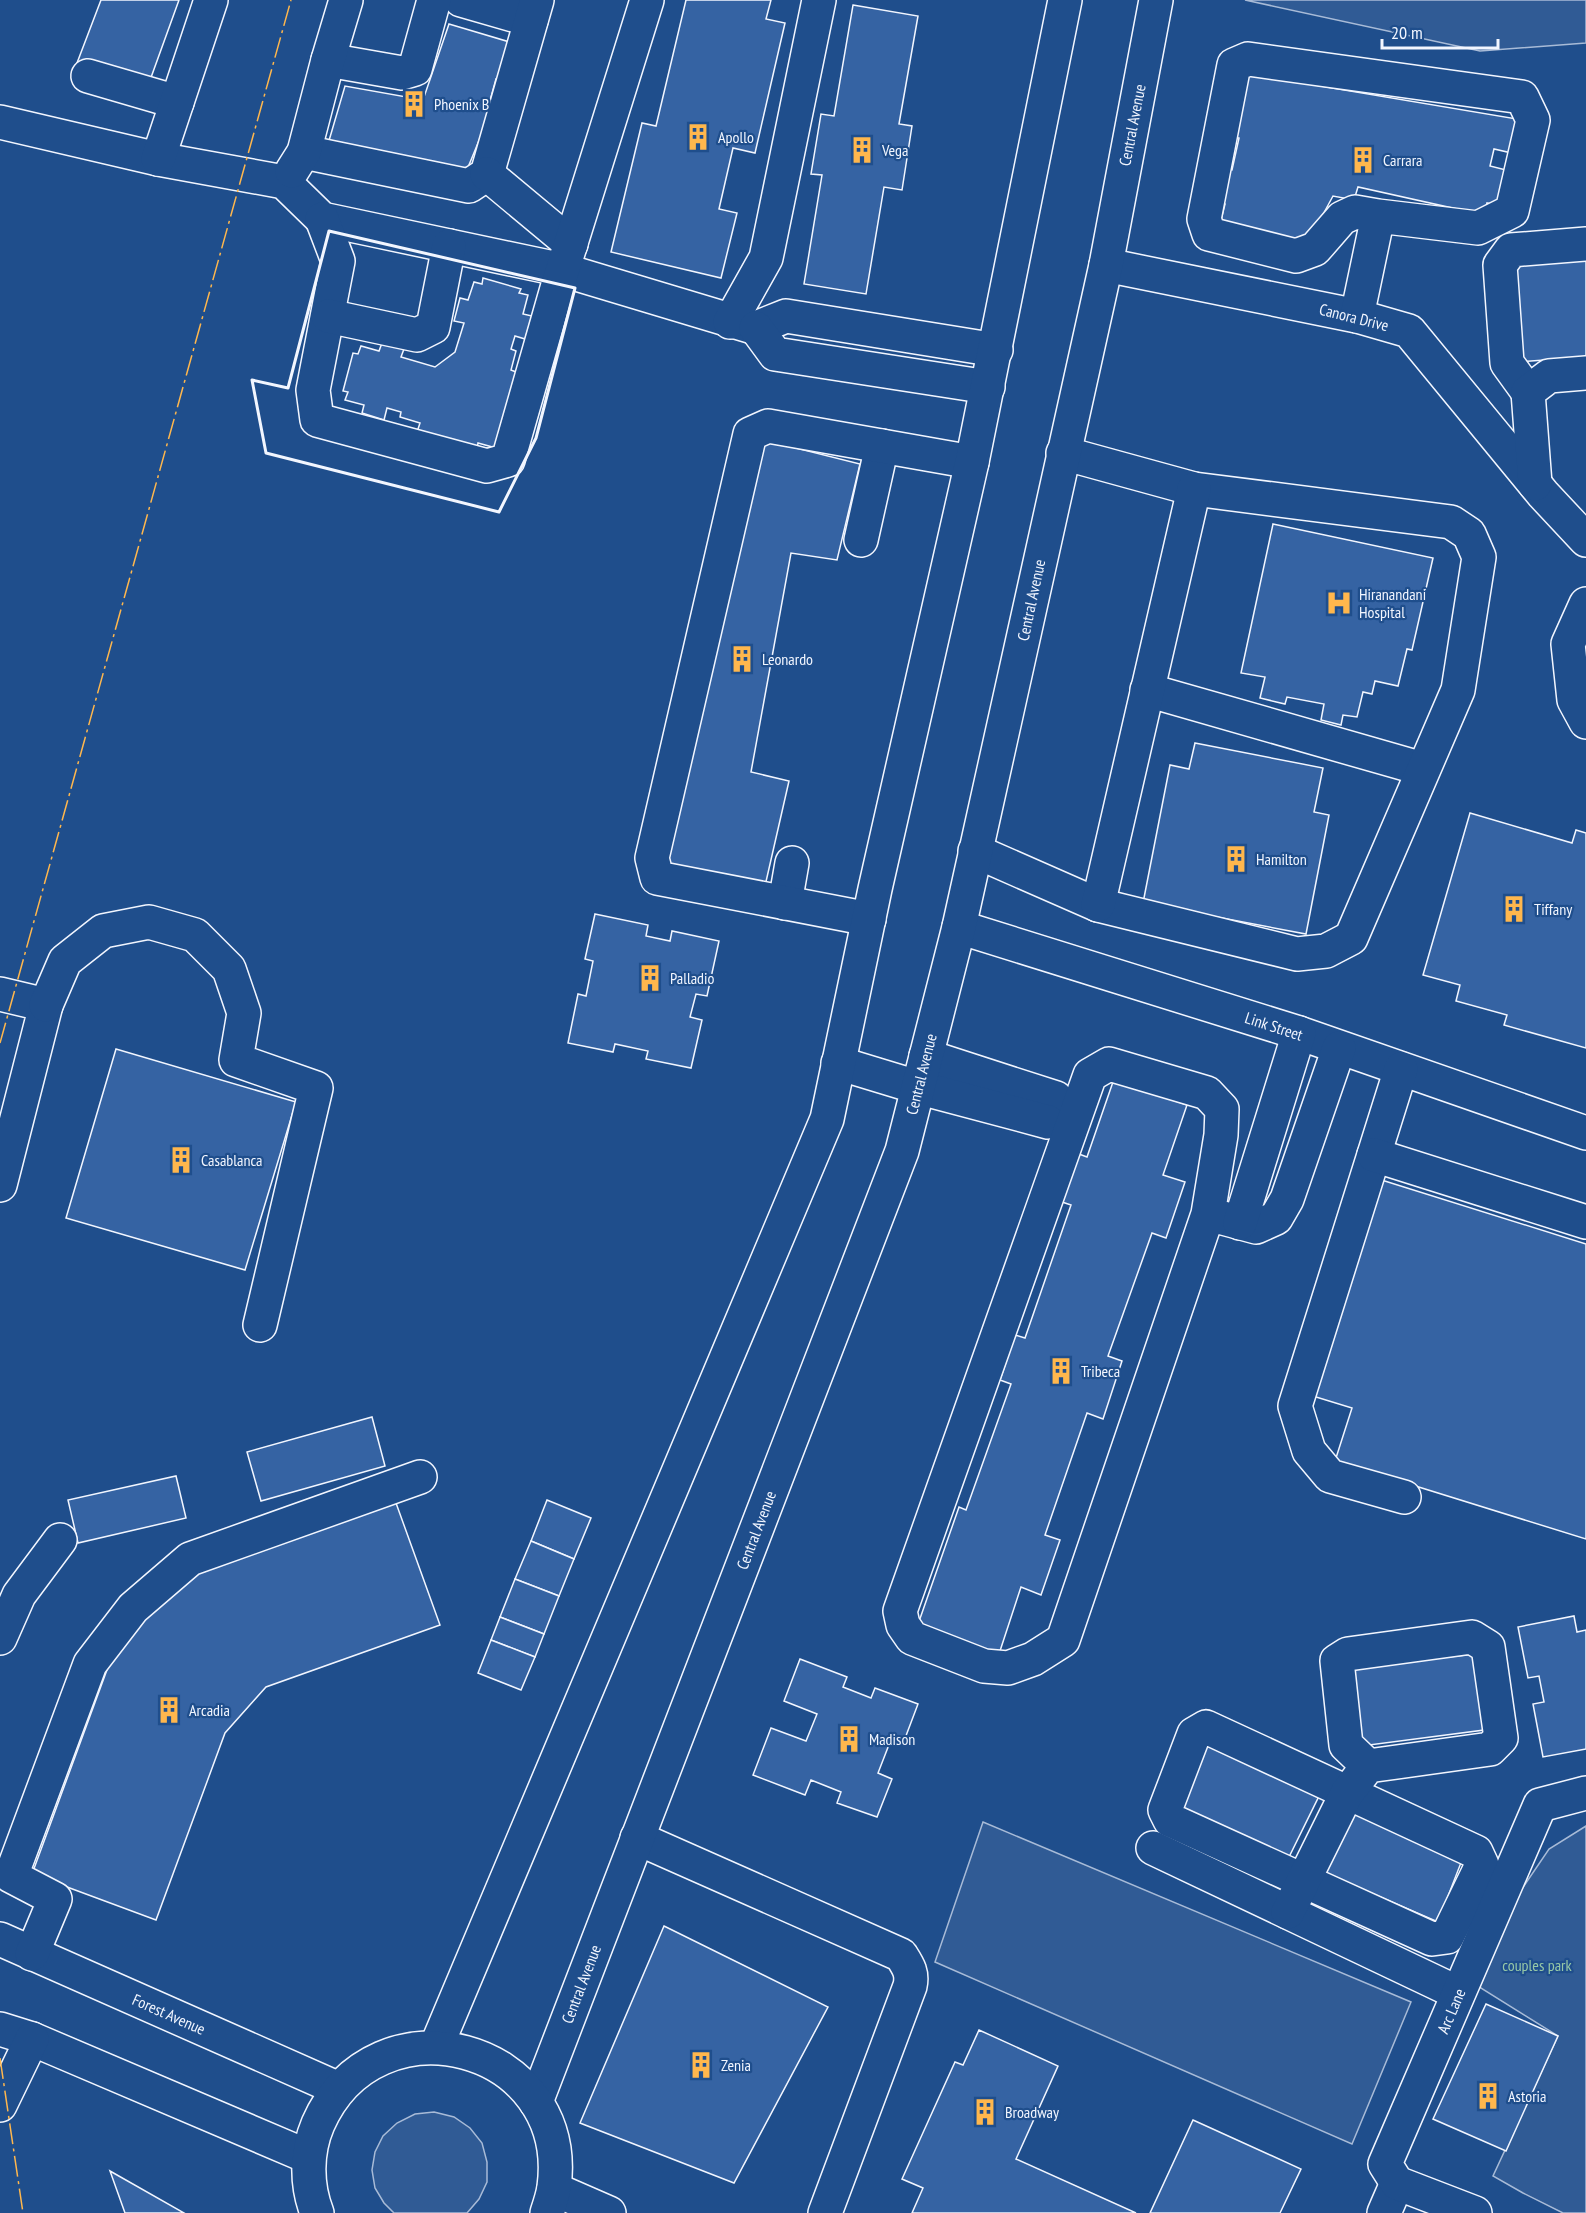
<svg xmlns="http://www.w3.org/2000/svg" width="1586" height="2213" font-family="'PT Sans Narrow',sans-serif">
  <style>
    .built { fill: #305b95; stroke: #a8bbd7; stroke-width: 1.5 }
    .building { fill: #3563a3; stroke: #f2f6ff; stroke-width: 1.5 }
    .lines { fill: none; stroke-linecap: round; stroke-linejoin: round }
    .minor-casing { stroke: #f2f6ff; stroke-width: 36 }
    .major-casing { stroke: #f2f6ff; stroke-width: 36 }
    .minor { stroke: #1f4e8c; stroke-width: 33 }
    .major { stroke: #1f4e8c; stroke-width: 33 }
    .wall { stroke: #f2f6ff; stroke-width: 3 }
    .power { stroke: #ffb74d; stroke-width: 1.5; stroke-dasharray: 21 4.5 3 4.5; stroke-linecap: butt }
    .labels { text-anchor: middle; stroke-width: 4.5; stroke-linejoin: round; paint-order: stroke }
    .poi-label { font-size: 16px; fill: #f2f6ff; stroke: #1f4e8c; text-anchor: start }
    .street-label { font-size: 16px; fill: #f2f6ff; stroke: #1f4e8c }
    .park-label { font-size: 16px; fill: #97c8a6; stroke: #1f4e8c }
  </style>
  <rect width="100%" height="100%" fill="#1f4e8c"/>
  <!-- built -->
  <g class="built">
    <path d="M1245 0H1586V43L1480 51Z"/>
    <path d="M983 1822 1411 2002 1352 2144 935 1962Z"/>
    <path d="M1586 1826V2213H1563L1523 2193 1493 2176 1558 2036 1476 1985 1511 1905 1549 1849Z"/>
    <path d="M434 2112 454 2117 470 2128 482 2143 487 2162V2182L479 2199 467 2213H394L384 2203 375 2188 372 2170 375 2152 383 2136 397 2123 415 2114Z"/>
  </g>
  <!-- building -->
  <g class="building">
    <path d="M101 0H179L149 83 77 63Z"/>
    <path d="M686 0H771L766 19 785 23 755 153 733 148 719 209 737 213 721 278 611 252 642 123 656 126Z"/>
    <path d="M853 5 918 16 899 124 912 126 902 190 884 187 866 294 804 284 822 175 811 174 821 114 834 116Z"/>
    <path d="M449 24 513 43 500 80 496 79 488 108 492 109 464 177 373 149 371 157 328 144 345 86 423 100Z"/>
    <path d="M1243 73 1523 120 1516 154 1494 149 1490 166 1514 172 1506 207 1487 203 1484 215 1358 187 1354 200 1333 196 1307 244 1220 224 1225 204 1212 201 1219 168 1232 170 1239 138 1229 136Z"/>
    <path d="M1586 252V357L1517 362 1510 259Z"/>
    <path d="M483 278 521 289 519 293 528 295 523 314 532 316 525 339 515 336 511 349 516 351 511 370 521 374 496 448 478 443 477 449 417 432 420 423 400 417 401 412 387 408 384 420 362 413 364 405 345 400 348 392 343 391 353 353 358 354 361 346 379 351 382 343 404 349 401 357 435 367 455 352 464 323 454 321 460 298 468 300 474 282 482 284Z"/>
    <path d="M760 439 860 464 837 560 791 553 751 772 789 781 765 886 666 864Z"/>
    <path d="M1273 524 1433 558 1412 650 1407 649 1398 686 1375 681 1372 694 1363 692 1357 717 1343 715 1341 725 1321 720 1324 704 1287 697 1285 704 1260 698 1265 677 1241 673Z"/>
    <path d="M1195 743 1323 768 1314 812 1329 815 1306 934 1143 903 1170 765 1189 769Z"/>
    <path d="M1470 813 1572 843 1576 830 1586 833V1048L1504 1025 1507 1015 1456 1001 1460 985 1423 975Z"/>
    <path d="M595 914 648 925 646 936 670 941 672 931 719 941 707 996 696 994 690 1017 702 1020 691 1068 646 1059 648 1051 615 1044 613 1052 568 1043 578 994 586 996 593 961 585 959Z"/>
    <path d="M116 1049 296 1102 245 1270 66 1218Z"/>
    <path d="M1114 1079 1187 1105 1163 1175 1185 1182 1166 1238 1152 1233 1108 1356 1122 1361 1103 1419 1087 1413 1045 1535 1060 1540 1041 1595 1021 1587 998 1657 916 1630 959 1507 966 1510 1011 1384 1000 1380 1015 1335 1025 1338 1071 1205 1062 1202 1079 1154 1087 1157Z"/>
    <path d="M1372 1177 1586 1244V1539L1335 1461 1352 1408 1303 1393Z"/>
    <path d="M372 1417 385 1466 261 1501 247 1452Z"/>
    <path d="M176 1476 186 1518 78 1543 68 1500Z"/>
    <path d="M547 1500 591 1518 574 1559 531 1541Z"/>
    <path d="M396 1503 440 1625 266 1687 225 1733 156 1920 32 1874 108 1667 175 1581Z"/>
    <path d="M531 1541 574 1559 559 1596 515 1579Z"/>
    <path d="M515 1579 559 1596 544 1634 500 1617Z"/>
    <path d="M1574 1616 1577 1632 1586 1630V1749L1543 1757 1533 1704 1544 1702 1539 1676 1528 1678 1518 1627Z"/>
    <path d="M500 1617 544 1634 535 1657 491 1640Z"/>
    <path d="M491 1640 535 1657 521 1690 478 1673Z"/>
    <path d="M1475 1654 1484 1730 1354 1747 1349 1668Z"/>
    <path d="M800 1659 847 1677 843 1687 871 1698 875 1688 918 1704 904 1741 892 1737 878 1773 892 1779 877 1817 837 1803 841 1792 811 1780 805 1795 753 1775 771 1728 806 1741 817 1714 784 1701Z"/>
    <path d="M1202 1740 1321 1792 1288 1859 1176 1812Z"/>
    <path d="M1351 1805 1464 1855 1438 1922 1320 1871Z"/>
    <path d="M664 1926 828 2007 734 2183 580 2123Z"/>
    <path d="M1486 2004 1558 2036 1506 2151 1433 2119Z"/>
    <path d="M979 2030 1058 2066 1016 2159 1136 2213H912L923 2188 902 2179 955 2062 963 2065Z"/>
    <path d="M1193 2120 1301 2169 1280 2213H1150Z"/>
    <path d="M110 2171 184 2213H125Z"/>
  </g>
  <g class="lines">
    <defs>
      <g id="minor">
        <path d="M461 0 531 20"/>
        <path d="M328 60 402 73 415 69 434 0"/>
        <path d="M88 76 177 102"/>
        <path d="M0 122 158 159 284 182 322 219 563 270 756 328 786 316 996 350"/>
        <path d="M304 152 469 186 487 174 537 0"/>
        <path d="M158 159 211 0"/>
        <path d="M292 171 304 152 328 60 346 0"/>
        <path d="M487 174 571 244"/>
        <path d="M322 219 338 261 313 390 317 420 487 466 508 460 560 278 647 0"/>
        <path d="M1106 265 1357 316 1409 331 1543 494 1586 540"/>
        <path d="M328 316 417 335 433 327 449 246"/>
        <path d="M1357 316 1378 216 1478 228 1512 211 1533 120 1522 97 1248 59 1234 65 1204 219 1209 234 1296 256 1315 249 1342 218 1355 212 1378 216"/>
        <path d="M730 322 766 258 819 0"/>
        <path d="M756 328 775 354 988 387"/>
        <path d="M1528 392 1507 363 1500 265 1511 250 1586 244"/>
        <path d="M1535 484 1528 392 1549 376 1586 373"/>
        <path d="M861 540 882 446"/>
        <path d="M1586 604 1568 644 1574 700 1586 722"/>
        <path d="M1147 690 1423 769"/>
        <path d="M975 851 1098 905 1297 954 1326 951 1351 938 1458 690 1479 557 1469 534 1451 522 1194 489 1063 453"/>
        <path d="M785 903 792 863"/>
        <path d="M1098 905 1194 489"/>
        <path d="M869 919 657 878 652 858 750 434 768 426 972 462"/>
        <path d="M959 927 1299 1033 1586 1133"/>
        <path d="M0 994 46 1005 0 1185"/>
        <path d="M46 1005 65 961 103 931 149 922 195 935 229 969 244 1013 236 1060 316 1088 260 1325"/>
        <path d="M926 1056 1056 1098"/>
        <path d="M838 1063 917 1087 1048 1122"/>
        <path d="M1401 1069 1295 1406 1309 1451 1330 1476 1404 1497"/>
        <path d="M1374 1155 1586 1222"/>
        <path d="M1208 1214 1221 1135 1222 1109 1207 1093 1109 1064 1090 1075 900 1611 903 1625 912 1638 984 1666 1008 1668 1033 1659 1063 1640 1208 1214 1256 1227 1276 1218 1287 1199 1339 1048"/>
        <path d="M1240 1223 1299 1033"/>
        <path d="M0 1638 19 1595 60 1540"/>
        <path d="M1206 1727 1476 1852 1482 1865 1447 1937 1432 1939 1170 1820 1165 1810 1194 1734Z"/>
        <path d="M637 1838 901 1955C908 1966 913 1973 910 1986L825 2213"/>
        <path d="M1153 1848 1458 1993"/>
        <path d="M1288 1912 1347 1793 1368 1766 1490 1749 1501 1738 1488 1647 1472 1637 1348 1654 1337 1661 1346 1745 1368 1766"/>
        <path d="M0 1939 339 2089"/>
        <path d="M32 1954 55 1899 11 1876 90 1664 133 1608 190 1559 420 1477"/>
        <path d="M0 2029 32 2039 309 2157"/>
        <path d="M0 2105 32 2039"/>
        <path d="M554 2189 609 2213"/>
        <path d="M1384 2213 1397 2183"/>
        <path d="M1475 2213 1397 2183 1385 2164 1540 1805 1586 1793"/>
      </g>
      <g id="major">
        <path d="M436 2047 827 1119 875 889 972 462 1065 0"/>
        <path d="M536 2102 902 1151 959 927 1106 265 1156 0"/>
        <path d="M317 2213C306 2185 306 2152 318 2124 376 1992 573 2044 554 2187 553 2195 550 2204 547 2213"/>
      </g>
    </defs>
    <!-- minor casing -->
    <use href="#minor" class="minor-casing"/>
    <!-- major casing -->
    <use href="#major" class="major-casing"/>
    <!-- minor -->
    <use href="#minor" class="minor"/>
    <!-- major -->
    <use href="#major" class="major"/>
    <!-- wall -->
    <path class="wall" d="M329 231 575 288 536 438 499 512 266 453 252 380 288 388Z"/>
    <!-- power -->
    <g class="power">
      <path d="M0 1043 291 0"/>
      <path d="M0 2058 23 2213"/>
    </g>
  </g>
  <!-- icons -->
  <defs>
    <symbol id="building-bare" viewBox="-9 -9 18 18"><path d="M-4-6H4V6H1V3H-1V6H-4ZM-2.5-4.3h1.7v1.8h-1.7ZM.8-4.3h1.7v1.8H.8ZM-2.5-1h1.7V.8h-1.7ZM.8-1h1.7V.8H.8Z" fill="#ffb74d" stroke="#1f4e8c" stroke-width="2.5" paint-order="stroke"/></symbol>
    <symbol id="hospital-bare" viewBox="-9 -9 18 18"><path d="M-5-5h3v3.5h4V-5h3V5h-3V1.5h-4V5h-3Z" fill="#ffb74d" stroke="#1f4e8c" stroke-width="2.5" paint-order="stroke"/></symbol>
  </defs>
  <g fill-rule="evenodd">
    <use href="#building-bare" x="395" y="85" width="38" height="38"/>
    <use href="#building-bare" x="679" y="118" width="38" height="38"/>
    <use href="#building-bare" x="843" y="131" width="38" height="38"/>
    <use href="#building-bare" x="1344" y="141" width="38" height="38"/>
    <use href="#hospital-bare" x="1320" y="584" width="38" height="38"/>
    <use href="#building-bare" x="723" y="640" width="38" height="38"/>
    <use href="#building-bare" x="1217" y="840" width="38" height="38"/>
    <use href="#building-bare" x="1495" y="890" width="38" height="38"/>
    <use href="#building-bare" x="631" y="959" width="38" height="38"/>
    <use href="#building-bare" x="162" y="1141" width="38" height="38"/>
    <use href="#building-bare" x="1042" y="1352" width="38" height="38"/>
    <use href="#building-bare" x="150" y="1691" width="38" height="38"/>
    <use href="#building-bare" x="830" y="1720" width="38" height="38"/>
    <use href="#building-bare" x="682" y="2046" width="38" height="38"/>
    <use href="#building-bare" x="1469" y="2077" width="38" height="38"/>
    <use href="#building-bare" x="966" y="2093" width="38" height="38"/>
  </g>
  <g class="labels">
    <!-- poi labels -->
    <g class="poi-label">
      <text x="434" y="110">Phoenix B</text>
      <text x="718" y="143">Apollo</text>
      <text x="882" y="156">Vega</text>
      <text x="1383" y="166">Carrara</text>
      <text x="1359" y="600">Hiranandani<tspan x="1359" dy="18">Hospital</tspan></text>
      <text x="762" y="665">Leonardo</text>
      <text x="1256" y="865">Hamilton</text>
      <text x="1534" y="915">Tiffany</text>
      <text x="670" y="984">Palladio</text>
      <text x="201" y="1166">Casablanca</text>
      <text x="1081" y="1377">Tribeca</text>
      <text x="189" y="1716">Arcadia</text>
      <text x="869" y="1745">Madison</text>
      <text x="721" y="2071">Zenia</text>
      <text x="1508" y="2102">Astoria</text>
      <text x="1005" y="2118">Broadway</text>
    </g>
    <!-- street labels -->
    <g class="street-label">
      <text transform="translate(1132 125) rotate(-79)" y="6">Central Avenue</text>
      <text transform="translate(1354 317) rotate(14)" y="6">Canora Drive</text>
      <text transform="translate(1031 600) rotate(-78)" y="6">Central Avenue</text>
      <text transform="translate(1274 1026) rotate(18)" y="6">Link Street</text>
      <text transform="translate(921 1074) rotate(-76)" y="6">Central Avenue</text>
      <text transform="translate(756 1530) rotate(-69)" y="6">Central Avenue</text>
      <text transform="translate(581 1984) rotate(-69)" y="6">Central Avenue</text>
      <text transform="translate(1451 2011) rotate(-67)" y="6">Arc Lane</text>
      <text transform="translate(169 2014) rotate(24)" y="6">Forest Avenue</text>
    </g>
    <!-- park labels -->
    <g class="park-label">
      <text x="1537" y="1971">couples park</text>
    </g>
  </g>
  <!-- scale -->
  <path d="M1382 39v9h116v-9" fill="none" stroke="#f2f6ff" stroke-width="3"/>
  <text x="1391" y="39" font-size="18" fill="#f2f6ff" stroke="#1f4e8c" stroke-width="4.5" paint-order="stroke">20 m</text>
</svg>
